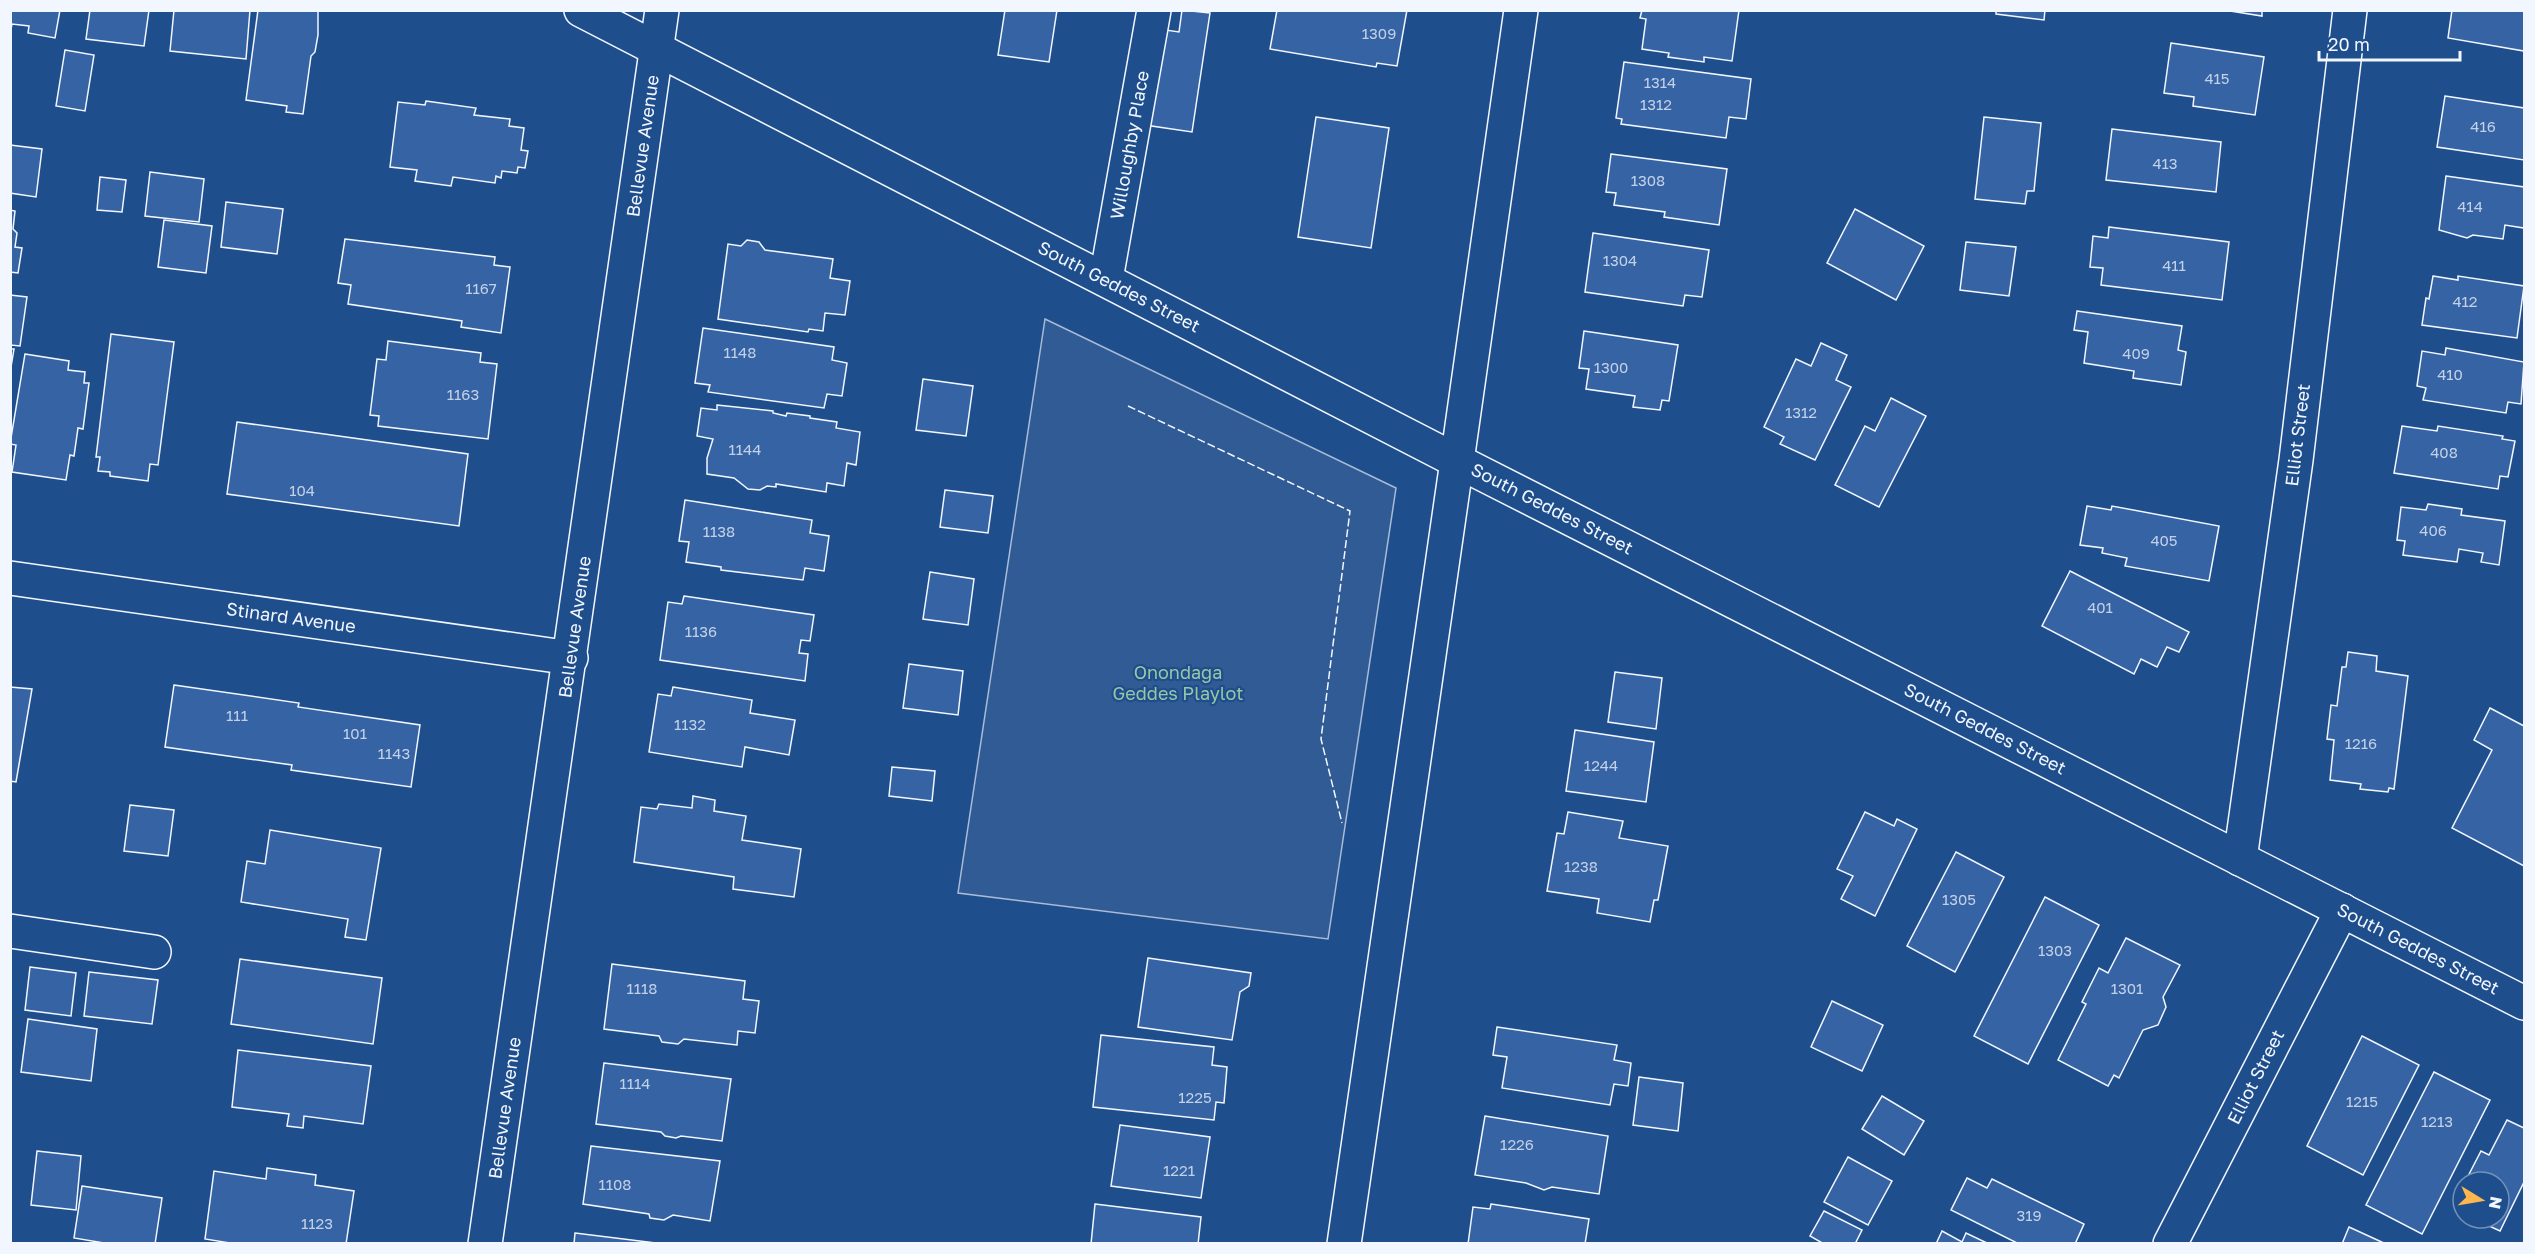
<svg xmlns="http://www.w3.org/2000/svg" width="2535" height="1254" font-family="'Golos Text',sans-serif">
  <style>
    .green { fill: #305b95; stroke: #a8bbd7; stroke-width: 1.5 }
    .building { fill: #3563a3; stroke: #f2f6ff; stroke-width: 1.5 }
    .lines { fill: none; stroke-linecap: round; stroke-linejoin: round }
    .minor-casing { stroke: #f2f6ff; stroke-width: 36 }
    .major-casing { stroke: #f2f6ff; stroke-width: 36 }
    .minor { stroke: #1f4e8c; stroke-width: 33 }
    .major { stroke: #1f4e8c; stroke-width: 33 }
    .fence { stroke: #f2f6ff; stroke-width: 1.5; stroke-dasharray: 8 3; stroke-linecap: butt }
    .labels { text-anchor: middle; stroke-width: 4.5; stroke-linejoin: round; paint-order: stroke }
    .number-label { font-size: 15px; fill: #c3d1e8 }
    .street-label { font-size: 18px; fill: #f2f6ff; stroke: #1f4e8c }
    .park-label { font-size: 18px; fill: #97c8a6; stroke: #1f4e8c }
  </style>
  <rect width="100%" height="100%" fill="#1f4e8c"/>
  <!-- green -->
  <path class="green" d="M1045 319 1396 488 1328 939 958 893Z"/>
  <!-- building -->
  <g class="building">
    <path d="M10 10H60L55 38 28 33 29 26 12 24 10 34Z"/>
    <path d="M90 10H149L144 46 86 39Z"/>
    <path d="M174 10H250L246 59 170 51Z"/>
    <path d="M258 10H318V35L315 52 311 56 303 114 286 112 287 106 246 100Z"/>
    <path d="M1005 10H1057L1049 62 998 55Z"/>
    <path d="M1182 10 1210 13 1192 132 1145 125 1159 29 1179 32Z"/>
    <path d="M1277 10H1407L1397 66 1377 63 1376 67 1270 49Z"/>
    <path d="M1642 10H1739L1732 61 1704 57V62L1668 57 1669 53 1642 49 1646 19 1640 18Z"/>
    <path d="M1996 10H2045L2044 20 1996 14Z"/>
    <path d="M2224 10H2262V16Z"/>
    <path d="M2452 10H2524V51L2448 38Z"/>
    <path d="M2171 43 2264 57 2255 115 2193 106 2194 97 2164 93Z"/>
    <path d="M65 50 94 55 85 111 56 106Z"/>
    <path d="M1624 62 1751 79 1746 119 1729 117 1726 138 1621 124 1622 119 1616 118Z"/>
    <path d="M2445 96 2524 108V160L2437 147Z"/>
    <path d="M426 101 476 108 474 115 510 119 509 126 524 128 521 150 528 151 525 168 518 167 517 173 502 171 501 178 496 176 495 183 453 177 451 186 415 181 417 170 390 167 398 102 425 105Z"/>
    <path d="M1316 117 1389 128 1371 248 1298 237Z"/>
    <path d="M1984 117 2041 123 2034 191H2027L2025 204 1975 199Z"/>
    <path d="M2112 129 2221 142 2216 192 2106 180Z"/>
    <path d="M10 145 42 149 36 197 10 193Z"/>
    <path d="M1611 154 1727 169 1719 225 1664 217 1665 212 1614 205 1616 193 1606 192Z"/>
    <path d="M150 172 204 179 199 222 145 216Z"/>
    <path d="M2446 176 2524 187V228L2505 225 2503 239 2473 235 2467 238 2439 230Z"/>
    <path d="M100 177 126 180 122 212 97 210Z"/>
    <path d="M226 202 283 209 277 254 221 247Z"/>
    <path d="M1855 209 1924 246 1896 300 1827 263Z"/>
    <path d="M10 210 15 211 13 229 17 233 15 247 22 248 18 273 10 272Z"/>
    <path d="M164 220 212 226 206 273 158 267Z"/>
    <path d="M2109 227 2229 242 2222 300 2101 285 2103 268 2090 267 2093 236 2108 238Z"/>
    <path d="M1593 233 1709 250 1702 297 1685 295 1683 306 1585 292Z"/>
    <path d="M345 239 495 257 494 265 510 267 501 333 461 327 462 321 348 304 351 285 338 283Z"/>
    <path d="M747 240 759 242 765 250 833 259 830 278 850 281 845 315 825 313 823 331 809 329 808 332 718 319 728 244 741 246Z"/>
    <path d="M1966 242 2016 247 2009 296 1960 290Z"/>
    <path d="M2433 276 2458 280V276L2524 286 2517 338 2422 325 2426 298 2429 299Z"/>
    <path d="M10 295 27 297 20 346 11 345V349H14L10 373Z"/>
    <path d="M2077 311 2182 326 2178 350 2186 352 2181 385 2133 378 2134 371 2084 363 2088 332 2074 330Z"/>
    <path d="M703 328 834 347 832 360 847 363 842 396 827 394 824 408 708 392 710 385 695 383Z"/>
    <path d="M1584 331 1678 345 1669 401 1662 400 1660 410 1633 407 1635 396 1586 389 1589 369 1579 368Z"/>
    <path d="M111 334 174 342 158 465 150 464 148 481 110 476V472L98 471 100 457H96Z"/>
    <path d="M388 341 481 353 480 362 497 364 488 439 378 426 379 416 370 415 377 359 386 360Z"/>
    <path d="M1821 343 1847 355 1836 380 1851 387 1815 460 1780 444 1784 437 1764 427 1796 359 1811 366Z"/>
    <path d="M2446 348 2524 362 2521 404 2508 402 2506 413 2423 400 2426 388 2417 386 2422 351 2445 355Z"/>
    <path d="M25 354 69 361 68 370 85 372 84 383H89L83 429 78 428 74 456 70 455 66 480 12 472 16 445 10 444Z"/>
    <path d="M923 379 973 386 966 436 916 430Z"/>
    <path d="M1891 398 1926 416 1879 507 1835 485 1865 426 1875 431Z"/>
    <path d="M717 405 773 411V413L786 416 787 413 810 416V418L837 422 836 428 860 432 856 465 847 463 844 486 827 483 826 492 776 484V487L767 486 760 490 748 489 734 478 707 474V458L713 439 697 436 701 408 717 410Z"/>
    <path d="M237 422 468 454 459 526 227 494Z"/>
    <path d="M2402 426 2437 431 2438 426 2503 436 2502 439 2515 441 2508 477 2500 476 2498 489 2394 473Z"/>
    <path d="M945 490 993 496 988 533 940 527Z"/>
    <path d="M685 500 812 520 810 533 829 536 824 571 805 568 803 580 721 570V567L686 562 689 542 679 541Z"/>
    <path d="M2428 504 2462 509 2461 515 2505 521 2499 565 2481 562 2483 553 2459 549 2457 562 2403 555 2405 541 2397 540 2401 507 2426 510Z"/>
    <path d="M2087 506 2111 510 2112 506 2219 526 2209 581 2125 566 2127 558 2102 553 2103 548 2080 545Z"/>
    <path d="M2070 571 2189 632 2179 652 2167 647 2157 667 2141 659 2134 674 2042 626Z"/>
    <path d="M930 572 974 579 968 625 923 619Z"/>
    <path d="M684 596 814 615 810 641 801 640 799 653 808 654 805 681 660 660 668 602 682 604Z"/>
    <path d="M2348 652 2377 656 2376 671 2408 676 2394 789 2389 788 2388 792 2360 789 2361 784 2330 780 2334 740 2327 739 2331 705 2337 706 2342 667H2346Z"/>
    <path d="M909 664 963 671 958 715 903 708Z"/>
    <path d="M1615 672 1662 678 1656 729 1608 722Z"/>
    <path d="M174 685 299 703 298 707 420 725 411 787 291 770 292 765 165 747Z"/>
    <path d="M10 687 32 689 16 782 10 781Z"/>
    <path d="M673 687 752 700 750 713 795 720 789 755 745 747 742 767 649 752 658 694 671 696Z"/>
    <path d="M2490 708 2524 726V866L2452 828 2492 750 2474 740Z"/>
    <path d="M1575 730 1654 742 1646 802 1566 791Z"/>
    <path d="M892 767 935 771 932 801 889 796Z"/>
    <path d="M693 796 715 800 714 811 746 816 742 840 801 849 794 897 733 889 734 877 634 862 641 807 657 809 659 804 692 808Z"/>
    <path d="M130 805 174 810 168 856 124 851Z"/>
    <path d="M1568 812 1623 821 1619 838 1668 846 1658 900H1654L1650 922 1597 913 1599 899 1547 891 1557 833 1564 834Z"/>
    <path d="M1865 812 1894 826 1897 819 1917 829 1875 916 1841 899 1853 876 1837 869Z"/>
    <path d="M270 830 381 848 366 940 345 937 348 919 241 902 247 861 265 864Z"/>
    <path d="M1956 852 2004 877 1955 972 1907 946Z"/>
    <path d="M2045 897 2099 925 2028 1064 1974 1036Z"/>
    <path d="M2126 938 2180 965 2163 997 2166 1007 2158 1025 2143 1030 2119 1078 2114 1075 2108 1086 2058 1060 2086 1004 2082 1002 2099 968 2108 973Z"/>
    <path d="M1148 958 1251 973 1249 986 1240 992 1232 1040 1138 1027Z"/>
    <path d="M240 959 382 978 373 1044 231 1024Z"/>
    <path d="M612 964 745 981 743 999 759 1001 755 1033 738 1031 737 1045 684 1039 678 1044 662 1042 659 1036 604 1029Z"/>
    <path d="M30 967 76 973 71 1016 25 1010Z"/>
    <path d="M89 972 158 980 152 1024 84 1016Z"/>
    <path d="M1832 1001 1883 1025 1862 1071 1811 1047Z"/>
    <path d="M28 1019 97 1029 91 1081 21 1072Z"/>
    <path d="M1497 1027 1617 1045 1614 1060 1631 1063 1628 1086 1614 1084 1610 1105 1502 1088 1507 1057 1493 1055Z"/>
    <path d="M1101 1035 1214 1047 1212 1065 1227 1067 1224 1103 1216 1102 1214 1120 1093 1107Z"/>
    <path d="M2362 1036 2419 1065 2363 1175 2307 1146Z"/>
    <path d="M238 1050 371 1066 363 1124 304 1116 303 1128 287 1126 289 1114 232 1107Z"/>
    <path d="M604 1063 731 1079 722 1141 681 1136 676 1138 665 1136 661 1132 596 1124Z"/>
    <path d="M2434 1072 2490 1100 2422 1234 2366 1205Z"/>
    <path d="M1639 1077 1683 1083 1678 1131 1633 1125Z"/>
    <path d="M1882 1096 1924 1121 1904 1155 1862 1129Z"/>
    <path d="M1485 1116 1608 1136 1599 1194 1552 1187 1544 1190 1526 1183 1475 1175Z"/>
    <path d="M2507 1120 2524 1128V1182L2500 1231 2472 1218H2499V1182L2466 1180 2481 1151 2489 1155Z"/>
    <path d="M1120 1125 1210 1137 1201 1198 1111 1186Z"/>
    <path d="M591 1146 720 1161 710 1221 673 1215 664 1220 650 1218 649 1214 583 1204Z"/>
    <path d="M37 1151 81 1156 76 1210 31 1205Z"/>
    <path d="M1848 1157 1892 1181 1868 1225 1824 1202Z"/>
    <path d="M267 1168 316 1175 315 1185 354 1191 346 1244H236L205 1239 214 1171 266 1179Z"/>
    <path d="M1967 1178 1987 1188 1992 1179 2084 1224 2075 1244H2019L1951 1210Z"/>
    <path d="M82 1186 162 1198 155 1244H110L74 1238Z"/>
    <path d="M1095 1204 1201 1217 1198 1244H1091Z"/>
    <path d="M1491 1204 1589 1219 1585 1244H1468L1473 1207 1490 1209Z"/>
    <path d="M1824 1211 1862 1230 1855 1244H1824L1810 1236Z"/>
    <path d="M2349 1227 2386 1244H2342Z"/>
    <path d="M1942 1231 1962 1242 1966 1233 1989 1244H1936Z"/>
    <path d="M575 1233 664 1244H574Z"/>
  </g>
  <g class="lines">
    <defs>
      <g id="minor">
        <path d="M1106 279 1154 10"/>
        <path d="M10 578 571 658"/>
        <path d="M2240 859 2296 460 2350 10"/>
        <path d="M10 931 154 952"/>
        <path d="M485 1244 662 10"/>
        <path d="M1344 1244 1457 461"/>
        <path d="M2170 1244 2342 910"/>
      </g>
      <g id="major">
        <path d="M581 10 1457 461 2524 1003"/>
        <path d="M1457 461 1521 10"/>
      </g>
    </defs>
    <!-- minor casing -->
    <use href="#minor" class="minor-casing"/>
    <!-- major casing -->
    <use href="#major" class="major-casing"/>
    <!-- minor -->
    <use href="#minor" class="minor"/>
    <!-- major -->
    <use href="#major" class="major"/>
    <!-- fence -->
    <path class="fence" d="M1128 406 1350 511 1321 739 1342 823"/>
  </g>
  <g class="labels">
    <!-- number labels -->
    <g class="number-label">
      <text x="1379" y="39">1309</text>
      <text x="2217" y="84">415</text>
      <text x="1660" y="88">1314</text>
      <text x="1656" y="110">1312</text>
      <text x="2483" y="132">416</text>
      <text x="2165" y="169">413</text>
      <text x="1648" y="186">1308</text>
      <text x="2470" y="212">414</text>
      <text x="1620" y="266">1304</text>
      <text x="2174" y="271">411</text>
      <text x="481" y="294">1167</text>
      <text x="2465" y="307">412</text>
      <text x="740" y="358">1148</text>
      <text x="2136" y="359">409</text>
      <text x="1611" y="373">1300</text>
      <text x="2450" y="380">410</text>
      <text x="463" y="400">1163</text>
      <text x="1801" y="418">1312</text>
      <text x="745" y="455">1144</text>
      <text x="2444" y="458">408</text>
      <text x="302" y="496">104</text>
      <text x="2433" y="536">406</text>
      <text x="719" y="537">1138</text>
      <text x="2164" y="546">405</text>
      <text x="2100" y="613">401</text>
      <text x="701" y="637">1136</text>
      <text x="237" y="721">111</text>
      <text x="690" y="730">1132</text>
      <text x="355" y="739">101</text>
      <text x="2361" y="749">1216</text>
      <text x="394" y="759">1143</text>
      <text x="1601" y="771">1244</text>
      <text x="1581" y="872">1238</text>
      <text x="1959" y="905">1305</text>
      <text x="2055" y="956">1303</text>
      <text x="642" y="994">1118</text>
      <text x="2127" y="994">1301</text>
      <text x="635" y="1089">1114</text>
      <text x="1195" y="1103">1225</text>
      <text x="2362" y="1107">1215</text>
      <text x="2437" y="1127">1213</text>
      <text x="1517" y="1150">1226</text>
      <text x="1179" y="1176">1221</text>
      <text x="615" y="1190">1108</text>
      <text x="2029" y="1221">319</text>
      <text x="317" y="1229">1123</text>
    </g>
    <!-- street labels -->
    <g class="street-label">
      <text transform="translate(1130 145) rotate(-80)" y="6">Willoughby Place</text>
      <text transform="translate(643 146) rotate(-82)" y="6">Bellevue Avenue</text>
      <text transform="translate(1119 287) rotate(27)" y="6">South Geddes Street</text>
      <text transform="translate(2298 435) rotate(-83)" y="6">Elliot Street</text>
      <text transform="translate(1552 509) rotate(27)" y="6">South Geddes Street</text>
      <text transform="translate(291 618) rotate(8)" y="6">Stinard Avenue</text>
      <text transform="translate(575 627) rotate(-82)" y="6">Bellevue Avenue</text>
      <text transform="translate(1985 729) rotate(27)" y="6">South Geddes Street</text>
      <text transform="translate(2418 949) rotate(27)" y="6">South Geddes Street</text>
      <text transform="translate(2256 1077) rotate(-63)" y="6">Elliot Street</text>
      <text transform="translate(505 1108) rotate(-82)" y="6">Bellevue Avenue</text>
    </g>
    <!-- park labels -->
    <g class="park-label">
      <text x="1178" y="679">Onondaga<tspan x="1178" dy="21">Geddes Playlot</tspan></text>
    </g>
  </g>
  <!-- border -->
  <rect width="2535" height="1254" fill="none" stroke="#f2f6ff" stroke-width="24"/>
  <!-- north arrow -->
  <g transform="translate(2481 1200) rotate(101)"><circle r="28" fill="#1f4e8c" stroke="#7391ba" stroke-width="1.5"/>
  <path d="M0-4.5L10 22L0 15L-10 22Z" fill="#ffb74d"/>
  <text y="-9" font-size="16" font-weight="bold" text-anchor="middle" fill="#f2f6ff">N</text>
  </g>
  <!-- scale -->
  <path d="M2319 51v9h141v-9" fill="none" stroke="#f2f6ff" stroke-width="3"/>
  <text x="2328" y="51" font-size="18" fill="#f2f6ff" stroke="#1f4e8c" stroke-width="4.5" paint-order="stroke">20 m</text>
</svg>
